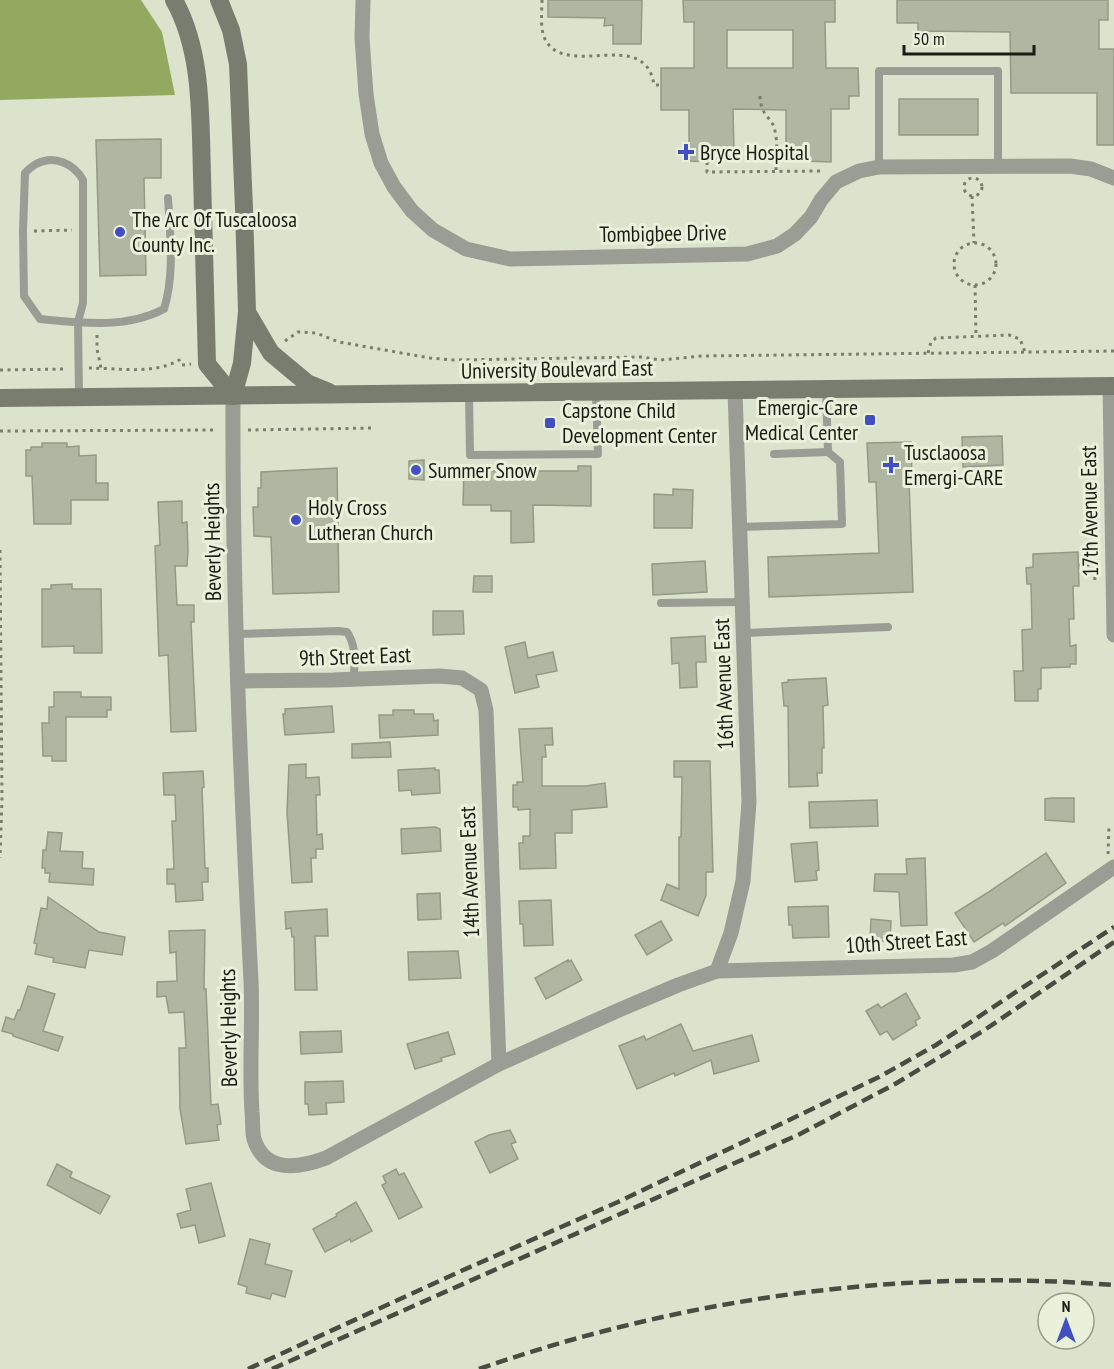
<svg xmlns="http://www.w3.org/2000/svg" width="1114" height="1369" font-family="'PT Sans Narrow',sans-serif">
  <style>
    .forest { fill: #94a960 }
    .building { fill: #afb6a1; stroke: #939a85; stroke-width: 1.5; fill-rule: evenodd }
    .lines { fill: none; stroke-linecap: round; stroke-linejoin: round }
    .path { stroke: #797e70; stroke-width: 3; stroke-dasharray: 3 4.5; stroke-linecap: butt }
    .lane { stroke: #9a9d94; stroke-width: 8 }
    .street { stroke: #9a9d94; stroke-width: 15 }
    .secondary { stroke: #797d70; stroke-width: 18 }
    .rail { stroke: #484c41; stroke-width: 4.5; stroke-dasharray: 12 6; stroke-linecap: butt }
    .poi-dot { fill: #414fc3; stroke: #e9f1da; stroke-width: 2 }
    .labels { text-anchor: middle; stroke-width: 6; stroke-linejoin: round; paint-order: stroke }
    .poi-label { font-size: 22px; fill: #1a1d15; stroke: #e9f1da; text-anchor: start }
    .street-label { font-size: 22px; fill: #1a1d15; stroke: #e9f1da }
  </style>
  <rect width="100%" height="100%" fill="#dce3cd"/>
  <!-- forest -->
  <path class="forest" d="M0 0H141L162 32 175 95 0 100Z"/>
  <!-- building -->
  <g class="building">
    <path d="M548 0H642L641 44H613V25L604 26 605 18 548 17Z"/>
    <path d="M683 0H835V22H825L826 68H858L859 96H849V109H831V162L804 161 803 152H786V110L733 109 734 153 716 152V162L689 161V110H661V68H694V22H684ZM727 30H793V68H727Z"/>
    <path d="M897 0H1108V20H1099V49H1114V145H1097V93H1011L1010 32 918 31V23H897Z"/>
    <rect x="899" y="99" width="79" height="36"/>
    <path d="M161 139V178H144L146 275 100 276 96 140Z"/>
    <path d="M1002 436 1003 465 963 467 962 437Z"/>
    <path d="M911 442 912 480H909L913 592 769 597 768 557 879 553 876 482H869L867 443Z"/>
    <path d="M42 443H67V447L79 446V456L96 455V483H108V500H71V524H34L32 476H26V450H31V447H42Z"/>
    <path d="M424 460V480L409 479V461Z"/>
    <path d="M518 465H536V471H578V466H591V506L533 505 534 542 511 543V511H491V505H463L464 467H481V471H518Z"/>
    <path d="M337 468 339 592 273 594 271 537 254 536 253 507H258V488H261V472Z"/>
    <path d="M673 489 693 490 692 528H654V494L673 495Z"/>
    <path d="M182 501V523L187 522 188 550 187 566H175L177 605H194V622H191L196 731 171 732 168 655 159 656 155 546 160 545 158 502Z"/>
    <path d="M1078 552 1079 586H1073L1074 619H1069L1070 646 1076 645V664H1070V667L1041 668V689H1038V701H1015L1014 671H1023L1022 630 1032 629 1031 584H1027L1026 568 1033 567V554Z"/>
    <path d="M705 561 707 592 653 595 652 564Z"/>
    <path d="M474 576H492V592H473Z"/>
    <path d="M72 584V589H101L102 653H74V646L42 647V589H51V585Z"/>
    <path d="M433 611H463L464 634 433 635Z"/>
    <path d="M705 636 706 662H696L697 687 680 688 679 663 672 664 671 638Z"/>
    <path d="M525 642 528 658 553 652 557 671 536 675 539 687 515 693 505 647Z"/>
    <path d="M826 678 828 705 823 706 824 748H822V773H817L818 786 789 787 788 706H784L782 683 788 682V680Z"/>
    <path d="M54 692H81V697H111V710H107V717H66V761H52V756H43L42 723H49V707H54Z"/>
    <path d="M332 706 334 732 285 735 283 714H285V709Z"/>
    <path d="M393 710H414V714H433L434 721 438 720V735L380 738 379 715H393Z"/>
    <path d="M552 728 553 745H545L546 757H542V786H586L605 783 607 807 572 810V833H555L556 868 520 869 519 843H523V836H530V809L518 810V807H513V785H517V782H523L519 729Z"/>
    <path d="M390 742 391 757 352 758V744Z"/>
    <path d="M674 761H710L713 872H706V895L698 916 661 900 667 884 679 889V837H681L682 777H674Z"/>
    <path d="M306 764V778L319 777 320 795H316L317 835 322 834 323 849H316V858H311L312 882 292 883 287 812 289 765Z"/>
    <path d="M435 768V770H439L440 793 412 795 411 790 399 791 398 770Z"/>
    <path d="M203 771 204 787 202 788 205 868H208V882H202L203 900 176 902 175 884H167V869H174L172 821H176L175 795H164L163 773Z"/>
    <path d="M1052 798H1074V822L1045 820V799Z"/>
    <path d="M877 800 878 826 810 828 809 802Z"/>
    <path d="M435 827 440 829 441 851 402 854 401 829Z"/>
    <path d="M48 832 62 833 60 851 83 852 82 868 94 869 93 885 49 882 50 873H45V868H42L43 850H46Z"/>
    <path d="M817 842 819 870 816 871 817 880 795 882 791 844Z"/>
    <path d="M1046 853 1066 883 1005 926 1003 923 974 942 955 913 987 893Z"/>
    <path d="M925 858 927 925 901 926 899 892 874 891 875 874H907L906 859Z"/>
    <path d="M440 893 441 919 418 920 417 894Z"/>
    <path d="M48 897 99 932 125 937 122 955 89 950 85 968 53 962 54 958 35 954 37 944 34 943 41 908 47 909Z"/>
    <path d="M551 900 553 945 524 946 523 924H520L519 901Z"/>
    <path d="M828 906 829 937 793 938 792 925H789L788 907Z"/>
    <path d="M327 909 328 936H315L317 990H295L294 937H292L291 928 286 929 285 912Z"/>
    <path d="M871 919 891 921 890 942 870 940Z"/>
    <path d="M661 921 672 940 647 955 635 935Z"/>
    <path d="M205 930 204 989H206L211 1105 218 1104 221 1124 217 1125 219 1140 186 1144 180 1109 179 1048H186L184 1012 169 1013 166 996 157 997V982L177 981 176 952 170 953 169 931Z"/>
    <path d="M458 951 461 978 409 980 408 952Z"/>
    <path d="M568 960V962L571 960 582 980 546 999 535 978Z"/>
    <path d="M28 986 55 994 43 1031 63 1037 58 1051 13 1036V1034L2 1031 6 1017 14 1020 18 1010H20Z"/>
    <path d="M906 993 920 1018 915 1021 917 1025 893 1040 887 1031 880 1035 866 1011 878 1004 881 1008Z"/>
    <path d="M681 1024 693 1051 752 1035 759 1061 714 1074 711 1060 675 1076 674 1073 637 1089 619 1046 644 1036 646 1040Z"/>
    <path d="M341 1031 342 1052 301 1054 300 1032Z"/>
    <path d="M448 1032 455 1054 441 1058 442 1061 415 1069 407 1044Z"/>
    <path d="M343 1081 344 1102 326 1103 327 1114 309 1115 308 1104H305V1082Z"/>
    <path d="M510 1130 516 1142 511 1144 518 1159 490 1173 475 1142 489 1135Z"/>
    <path d="M57 1164 72 1172 70 1177 110 1196 100 1214 47 1185Z"/>
    <path d="M396 1169 399 1175 404 1173 422 1207 399 1219 382 1185 386 1183 383 1176Z"/>
    <path d="M211 1183 225 1236 199 1243 195 1225 181 1228 177 1214 191 1210 186 1189Z"/>
    <path d="M356 1202 372 1231 351 1242 350 1239 325 1252 313 1229 337 1216 336 1214Z"/>
    <path d="M250 1239 270 1244 265 1264 292 1271 285 1297 272 1293 270 1299 246 1293 247 1287 238 1284Z"/>
  </g>
  <g class="lines">
    <!-- path -->
    <g class="path">
      <path d="M542 0C542 11 540 26 544 37 563 82 645 25 654 85H661"/>
      <path d="M760 96C761 118 773 117 775 131 778 143 776 158 776 171"/>
      <path d="M707 162V172L824 171"/>
      <circle cx="973" cy="187" r="9"/>
      <path d="M972 196 974 243"/>
      <path d="M34 231 72 230"/>
      <circle cx="975" cy="264" r="21"/>
      <path d="M975 285 976 336"/>
      <path d="M97 335V349L101 368"/>
      <path d="M285 341 298 332 316 333 339 342 430 358 454 360 641 357 660 360 702 356 1114 351"/>
      <path d="M928 353 931 342 936 338 1009 335 1020 339 1025 352"/>
      <path d="M89 368C117 368 154 375 179 360L182 365 191 364"/>
      <path d="M0 370 67 369"/>
      <path d="M248 430 374 428"/>
      <path d="M0 431 217 430"/>
      <path d="M1094 547 1095 584"/>
      <path d="M0 550 2 799 0 858"/>
      <path d="M1079 565H1095"/>
      <path d="M1108 854 1109 825"/>
    </g>
    <!-- lane -->
    <g class="lane">
      <path d="M879 167V71H998V166"/>
      <path d="M469 394 470 455 598 454 596 392"/>
      <path d="M79 396 78 322 83 303V180C74 164 54 154 36 164 32 166 28 170 25 173L23 231 24 296 40 319C81 323 126 329 164 309 175 274 170 234 168 198"/>
      <path d="M774 454 828 452"/>
      <path d="M740 527 842 524 840 462 828 452 826 390"/>
      <path d="M661 603 743 602"/>
      <path d="M744 633 888 627"/>
      <path d="M237 634 338 631 347 632C357 647 354 662 354 679"/>
    </g>
    <!-- street -->
    <g class="street">
      <path d="M363 0 362 38 366 94 372 134 381 163 394 187 412 211 433 230 466 249 510 259 747 254 777 246 795 234 811 217 821 200 836 182 859 171 879 167 1070 166 1091 169 1114 178"/>
      <path d="M1110 386 1114 635"/>
      <path d="M233 396C232 591 241 786 251 981 253 1024 249 1068 252 1112 253 1121 252 1131 254 1139 265 1174 299 1168 326 1158L499 1064 619 1010 678 985 717 971 954 965 972 962 992 951 1114 867"/>
      <path d="M238 681 333 680 440 676 462 678 481 690 486 710 499 1064"/>
      <path d="M717 971 731 933 743 881 749 802 735 391"/>
    </g>
    <!-- secondary -->
    <g class="secondary">
      <path d="M174 0C203 52 200 117 202 175 204 238 205 301 207 364L233 396"/>
      <path d="M219 0 231 30 238 64 244 209 247 312 242 363 233 396"/>
      <path d="M247 312 271 353 307 383 329 392"/>
      <path d="M0 398 1114 386"/>
    </g>
    <!-- rail -->
    <g class="rail">
      <path d="M248 1369 461 1271 618 1202 879 1077 936 1045 1114 927"/>
      <path d="M272 1369 800 1134 895 1084 983 1031 1114 942"/>
      <path d="M479 1369C683 1298 899 1268 1114 1285"/>
    </g>
  </g>
  <!-- markers -->
  <g class="poi-dot">
    <path d="M683 143h6v6h6v6h-6v6h-6v-6h-6v-6h6z"/>
    <circle cx="120" cy="232" r="6"/>
    <rect x="864" y="414" width="12" height="12" rx="3"/>
    <rect x="544" y="417" width="12" height="12" rx="3"/>
    <path d="M888 456h6v6h6v6h-6v6h-6v-6h-6v-6h6z"/>
    <circle cx="416" cy="470" r="6"/>
    <circle cx="296" cy="520" r="6"/>
  </g>
  <g class="labels">
    <!-- poi labels -->
    <g class="poi-label">
      <text x="700" y="160">Bryce Hospital</text>
      <text x="132" y="227">The Arc Of Tuscaloosa<tspan x="132" dy="25">County Inc.</tspan></text>
      <text x="858" y="415" text-anchor="end">Emergic-Care<tspan x="858" dy="25">Medical Center</tspan></text>
      <text x="562" y="418">Capstone Child<tspan x="562" dy="25">Development Center</tspan></text>
      <text x="904" y="460">Tusclaoosa<tspan x="904" dy="25">Emergi-CARE</tspan></text>
      <text x="428" y="478">Summer Snow</text>
      <text x="308" y="515">Holy Cross<tspan x="308" dy="25">Lutheran Church</tspan></text>
    </g>
    <!-- street labels -->
    <g class="street-label">
      <text transform="translate(663 233) rotate(-1)" y="8">Tombigbee Drive</text>
      <text transform="translate(557 369) rotate(-1)" y="8">University Boulevard East</text>
      <text transform="translate(1089 511) rotate(-91)" y="8">17th Avenue East</text>
      <text transform="translate(212 542) rotate(-91)" y="8">Beverly Heights</text>
      <text transform="translate(355 656) rotate(-2)" y="8">9th Street East</text>
      <text transform="translate(723 684) rotate(-92)" y="8">16th Avenue East</text>
      <text transform="translate(469 872) rotate(-92)" y="8">14th Avenue East</text>
      <text transform="translate(906 941) rotate(-4)" y="8">10th Street East</text>
      <text transform="translate(228 1028) rotate(-91)" y="8">Beverly Heights</text>
    </g>
  </g>
  <!-- north arrow -->
  <g transform="translate(1066 1321)"><circle r="28" fill="#e9f1da" stroke="#969c8b" stroke-width="1.5"/>
  <path d="M0-4.5L10 22L0 15L-10 22Z" fill="#414fc3"/>
  <text y="-9" font-size="16" font-weight="bold" text-anchor="middle" fill="#1a1d15">N</text>
  </g>
  <!-- scale -->
  <path d="M904 45v9h130v-9" fill="none" stroke="#1a1d15" stroke-width="3"/>
  <text x="913" y="45" font-size="18" fill="#1a1d15" stroke="#e9f1da" stroke-width="4.5" paint-order="stroke">50 m</text>
</svg>
